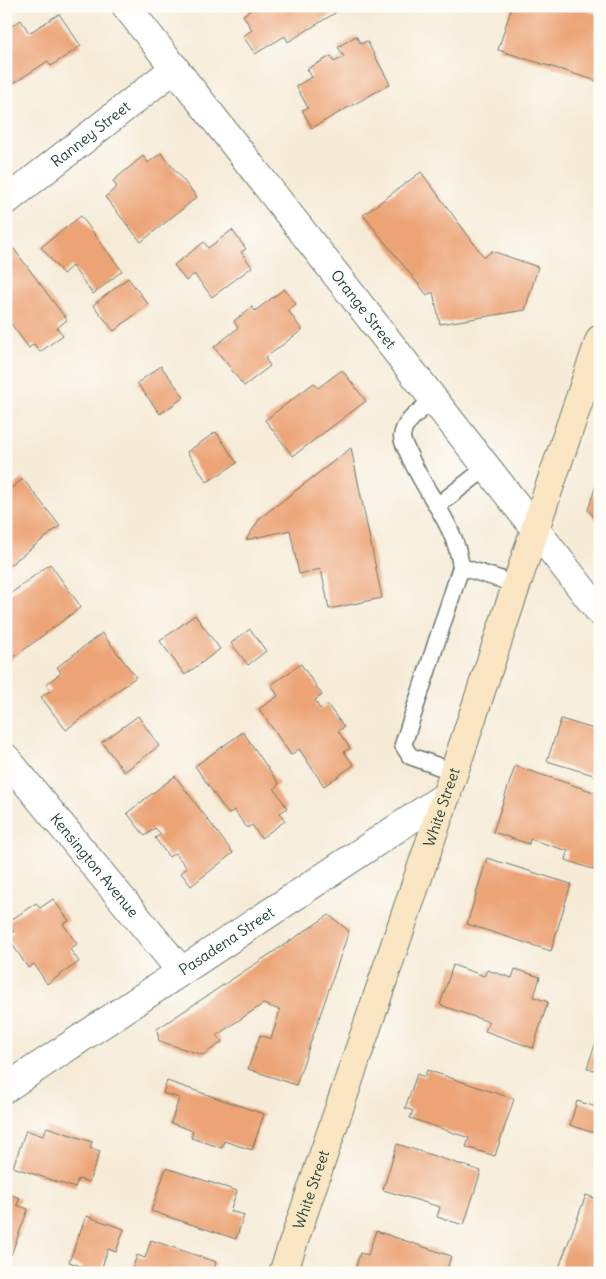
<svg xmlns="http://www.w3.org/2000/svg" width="606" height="1279" font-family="Delius,sans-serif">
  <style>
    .building { fill: #eca375 }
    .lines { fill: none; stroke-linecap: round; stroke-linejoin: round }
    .service-casing { stroke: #6a7a6d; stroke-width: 19 }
    .minor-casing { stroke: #6a7a6d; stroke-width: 30 }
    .tertiary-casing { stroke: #6a7a6d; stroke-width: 30 }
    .secondary-casing { stroke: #6a7a6d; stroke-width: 30 }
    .service { stroke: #fff; stroke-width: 16 }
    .minor { stroke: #fff; stroke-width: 28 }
    .tertiary { stroke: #fff; stroke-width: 28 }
    .secondary { stroke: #fbe6c4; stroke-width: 28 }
    .labels { text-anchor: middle; stroke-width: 4.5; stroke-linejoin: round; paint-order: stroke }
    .street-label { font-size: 15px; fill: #1f3d34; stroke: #fdfcf7 }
  </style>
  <rect width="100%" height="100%" fill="#fdfcf7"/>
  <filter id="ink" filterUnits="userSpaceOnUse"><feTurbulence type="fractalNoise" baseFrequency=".02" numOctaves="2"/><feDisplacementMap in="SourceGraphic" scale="10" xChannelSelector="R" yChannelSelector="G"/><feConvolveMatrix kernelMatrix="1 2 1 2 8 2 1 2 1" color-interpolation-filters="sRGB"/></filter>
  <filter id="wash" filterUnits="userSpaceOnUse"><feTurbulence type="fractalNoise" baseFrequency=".0096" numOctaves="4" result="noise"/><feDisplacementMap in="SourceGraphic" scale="20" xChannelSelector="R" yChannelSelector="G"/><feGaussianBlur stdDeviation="1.12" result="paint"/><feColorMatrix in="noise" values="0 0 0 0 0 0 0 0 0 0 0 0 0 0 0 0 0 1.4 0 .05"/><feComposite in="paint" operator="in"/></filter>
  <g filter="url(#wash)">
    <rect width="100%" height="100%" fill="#f6ebd7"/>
    <g id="blocks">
      <!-- building -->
      <g class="building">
        <path d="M257 6H331L335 13 288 42 285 36 255 54 243 36 252 30 243 15Z"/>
        <path d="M512 6H574L600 15V82L498 50Z"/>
        <path d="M59 14 81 46 51 66 48 61 14 83 6 71V29L21 20 29 33Z"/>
        <path d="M356 36 361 44 367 41 390 84 312 128 302 110 308 108 296 86 312 77 307 69 331 56 334 62 344 57 338 47Z"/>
        <path d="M161 153 197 197 141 242 105 197 117 187 113 181 143 156 148 163Z"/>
        <path d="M421 172 484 257 492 251 538 267 525 310 440 324 433 292 427 295 363 215Z"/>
        <path d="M81 216 122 271 93 294 72 266 63 274 41 247Z"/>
        <path d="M232 230 246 249 241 252 252 267 212 297 194 274 186 281 174 265 204 242 208 248Z"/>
        <path d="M14 249 67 320 57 328 63 335 40 352 34 344 29 348 6 317V255Z"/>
        <path d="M128 278 148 304 114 331 93 305Z"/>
        <path d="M284 289 296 304 288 310 302 330 265 358 270 366 244 386 214 347 238 328 234 321 252 307 255 311Z"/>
        <path d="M161 366 184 397 160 414 137 383Z"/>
        <path d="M342 370 366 401 293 456 265 420 314 383 318 388Z"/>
        <path d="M216 432 237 463 207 482 187 452Z"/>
        <path d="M351 448 382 598 329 609 321 569 299 574 290 530 246 540 260 518Z"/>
        <path d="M599 476H600V524L588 510Z"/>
        <path d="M23 479 60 526 6 568V484L7 483 11 488Z"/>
        <path d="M50 564 81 607 9 661 6 657V611L9 609 6 605V597Z"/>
        <path d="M195 615 220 649 185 675 160 641Z"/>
        <path d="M250 629 266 651 248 665 231 643Z"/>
        <path d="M102 633 136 677 66 730 41 697 51 690 46 684 61 673 57 667Z"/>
        <path d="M301 664 322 695 315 700 320 709 327 704 344 727 338 731 350 748 344 752 354 765 324 786 299 749 291 755 259 709 278 696 271 685Z"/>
        <path d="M138 716 159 746 124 772 102 742Z"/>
        <path d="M561 719 600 731V777L547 761Z"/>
        <path d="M243 732 279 784 274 788 287 808 280 813 285 821 261 838 252 825 247 828 234 810 228 814 195 766Z"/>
        <path d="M515 766 600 794V872L566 860 568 851 530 839 529 844 493 832Z"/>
        <path d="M175 776 233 853 191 886 181 873 187 868 175 853 169 857 155 838 161 834 155 828 145 836 127 813Z"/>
        <path d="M487 858 571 884 551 951 467 924Z"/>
        <path d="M53 899 69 921 63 924 77 944 70 949 79 962 47 984 34 964 28 968 7 936 14 932 8 922 36 903 40 908Z"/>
        <path d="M329 915 349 931 296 1085 248 1069 260 1035 271 1039 280 1010 263 1004 217 1035 222 1042 203 1055 159 1041 157 1029Z"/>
        <path d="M453 965 484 976 487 970 512 978 515 969 540 977 534 997 548 1002 533 1048 485 1031 489 1022 440 1005Z"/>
        <path d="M600 1030V1072L587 1068Z"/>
        <path d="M427 1070 514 1099 495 1156 466 1147 469 1138 410 1118 413 1111 405 1108 417 1074 425 1077Z"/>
        <path d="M167 1081 264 1114 252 1150 224 1141 222 1148 191 1138 193 1131 171 1123 179 1098 163 1093Z"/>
        <path d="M577 1101 600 1108V1135L570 1125Z"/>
        <path d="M47 1127 92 1142 90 1148 100 1151 89 1182 78 1179 75 1188 13 1167 26 1130 43 1136Z"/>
        <path d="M397 1144 481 1171 464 1225 437 1217 440 1207 383 1190Z"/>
        <path d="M166 1168 237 1191 230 1211 244 1215 236 1239 151 1211Z"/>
        <path d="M6 1193 20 1198 17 1205 28 1209 11 1255 6 1253Z"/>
        <path d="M586 1195 600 1200V1273H557Z"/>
        <path d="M86 1216 124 1229 116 1252 108 1249 100 1273H81L83 1267 69 1262Z"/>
        <path d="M376 1231 451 1256 446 1273H354L360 1253 368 1255Z"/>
        <path d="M151 1240 216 1262 213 1273H131L137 1255 145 1258Z"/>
      </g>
    </g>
  </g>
  <g filter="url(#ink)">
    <use href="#blocks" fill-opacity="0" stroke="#6a7a6d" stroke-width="1"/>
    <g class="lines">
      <defs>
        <g id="service">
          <path d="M434 399C423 409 403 421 402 437 402 442 407 450 409 455 425 493 456 525 461 567L403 745 410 756 454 772"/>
          <path d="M437 506 487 467"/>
          <path d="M461 567 516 584"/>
        </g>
        <g id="minor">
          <path id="s1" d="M6 201 175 68"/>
          <path id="s2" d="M6 758 181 971"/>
          <path id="s3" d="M6 1088 447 795"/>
        </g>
        <g id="tertiary">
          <path id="s4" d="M126 6 600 612"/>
        </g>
        <g id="secondary">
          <path id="s5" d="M283 1273 454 772 535 529 600 339"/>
        </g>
      </defs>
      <!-- service casing -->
      <use href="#service" class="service-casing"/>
      <!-- minor casing -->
      <use href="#minor" class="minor-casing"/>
      <!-- tertiary casing -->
      <use href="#tertiary" class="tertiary-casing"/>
      <!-- secondary casing -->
      <use href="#secondary" class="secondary-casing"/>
      <!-- service -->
      <use href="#service" class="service"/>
      <!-- minor -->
      <use href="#minor" class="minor"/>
      <!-- tertiary -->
      <use href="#tertiary" class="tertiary"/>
      <!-- secondary -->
      <use href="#secondary" class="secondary"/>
    </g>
  </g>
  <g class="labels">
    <!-- street labels -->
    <g class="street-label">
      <text dy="5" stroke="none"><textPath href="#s1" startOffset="108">Ranney Street</textPath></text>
      <text dy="5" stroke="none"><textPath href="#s4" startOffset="385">Orange Street</textPath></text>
      <text dy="5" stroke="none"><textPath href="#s5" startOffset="492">White Street</textPath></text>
      <text dy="5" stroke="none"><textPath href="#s2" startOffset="139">Kensington Avenue</textPath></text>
      <text dy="5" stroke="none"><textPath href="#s3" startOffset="265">Pasadena Street</textPath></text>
      <text dy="5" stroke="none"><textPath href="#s5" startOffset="88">White Street</textPath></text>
    </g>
  </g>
  <!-- margin -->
  <rect width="606" height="1279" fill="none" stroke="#fdfcf7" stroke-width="25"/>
</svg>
